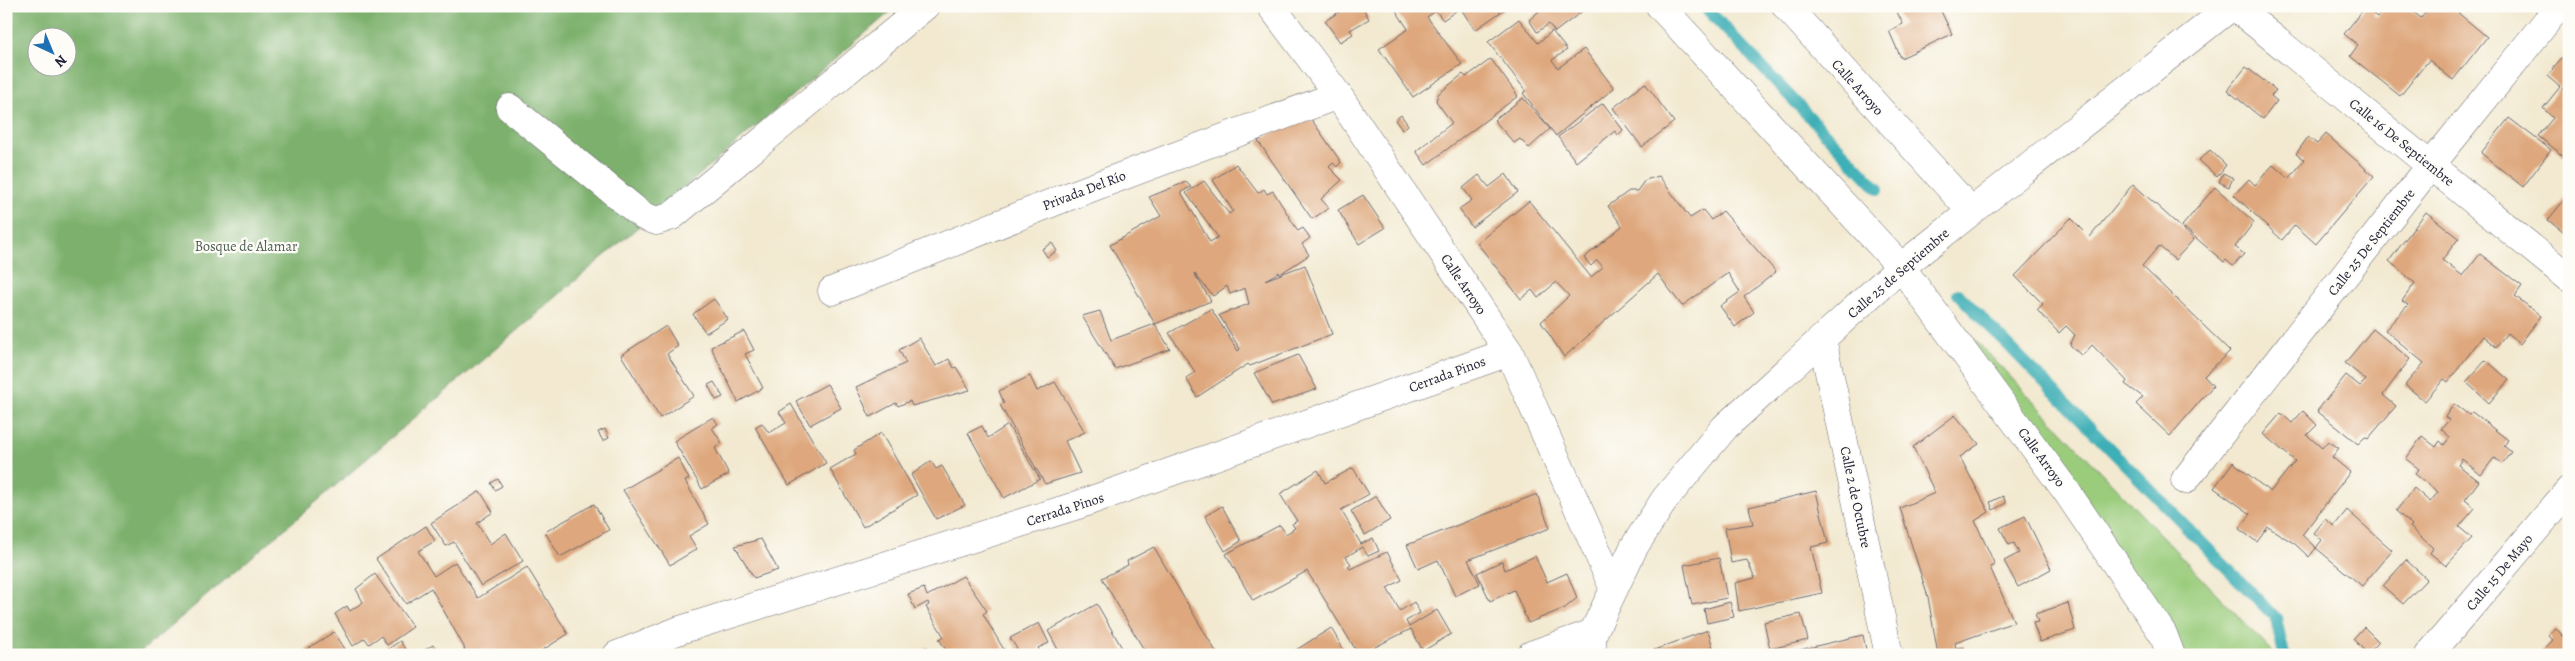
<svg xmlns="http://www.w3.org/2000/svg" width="2575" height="661" font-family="Alegreya,serif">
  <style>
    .green { fill: #9acc7c; stroke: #5e775c }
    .forest { fill: #7bb06c; stroke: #4e6954; fill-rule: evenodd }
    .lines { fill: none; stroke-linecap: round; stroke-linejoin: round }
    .stream { stroke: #3eafb6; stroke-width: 12 }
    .building { fill: #dea77d }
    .street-casing { stroke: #6b686f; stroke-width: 29 }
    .secondary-casing { stroke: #6b686f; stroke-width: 29 }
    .street { stroke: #fff; stroke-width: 28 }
    .secondary { stroke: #fff; stroke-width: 28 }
    .labels { text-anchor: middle; stroke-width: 4.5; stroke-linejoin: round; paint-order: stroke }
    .street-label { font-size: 14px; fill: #22223b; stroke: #fdfcf7 }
    .park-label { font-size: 14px; fill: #4c5e52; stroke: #fdfcf7 }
  </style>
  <rect width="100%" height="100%" fill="#fdfcf7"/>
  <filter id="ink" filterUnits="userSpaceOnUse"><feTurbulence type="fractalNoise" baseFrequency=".02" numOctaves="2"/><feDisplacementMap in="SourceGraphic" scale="10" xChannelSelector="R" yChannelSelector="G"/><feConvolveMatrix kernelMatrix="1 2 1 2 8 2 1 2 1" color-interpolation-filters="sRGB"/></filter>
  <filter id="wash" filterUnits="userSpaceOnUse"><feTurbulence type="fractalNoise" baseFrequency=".0096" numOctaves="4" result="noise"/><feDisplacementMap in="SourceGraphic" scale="20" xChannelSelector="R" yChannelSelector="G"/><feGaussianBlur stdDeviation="1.12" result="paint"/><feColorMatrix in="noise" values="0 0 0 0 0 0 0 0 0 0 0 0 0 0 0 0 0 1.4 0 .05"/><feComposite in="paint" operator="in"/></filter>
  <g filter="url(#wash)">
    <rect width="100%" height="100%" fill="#f2e9d0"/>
    <!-- green -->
    <path class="green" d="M1921 283 2275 655H2179Z"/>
    <!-- forest -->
    <path class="forest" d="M6 6H897L137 655H6ZM38 38H68V68H38Z"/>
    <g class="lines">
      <!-- stream -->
      <g class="stream">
        <path d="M1704 6 1878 189"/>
        <path d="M1958 294 2276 618 2284 655"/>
      </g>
    </g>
    <g id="blocks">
      <!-- building -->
      <g class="building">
        <path d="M1348 6H1362L1369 19 1350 30 1353 34 1340 42 1325 21Z"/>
        <path d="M1393 6H1452L1456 11 1443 20 1436 11 1427 17 1462 64 1413 97 1379 49 1408 29Z"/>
        <path d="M1459 6H1503L1505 9 1475 30Z"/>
        <path d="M1545 6H1589L1555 32 1549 24 1537 32 1529 20Z"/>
        <path d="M1898 6H1928L1930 11 1939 7 1952 34 1901 58 1889 31 1903 24 1895 8Z"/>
        <path d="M2366 6H2379L2373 14 2377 17 2385 6H2406L2421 18 2431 6H2450L2487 37 2453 80 2429 60 2400 96 2350 56 2358 45 2344 34Z"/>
        <path d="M1519 19 1538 43 1552 31 1567 50 1552 60 1558 68 1584 49 1614 88 1556 136 1523 93 1526 91 1488 42Z"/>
        <path d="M2569 50V84L2562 89 2569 95V160L2538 136 2553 118 2543 108 2560 87 2547 76Z"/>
        <path d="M1491 59 1518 96 1426 165 1416 151 1452 123 1436 101 1438 94 1463 74 1466 77Z"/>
        <path d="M2246 67 2276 90 2271 96 2277 101 2263 119 2227 90Z"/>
        <path d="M1645 83 1674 122 1642 147 1613 108Z"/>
        <path d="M1523 98 1550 129 1529 148 1520 139 1514 143 1494 120Z"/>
        <path d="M1603 103 1623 130 1618 135 1615 131 1576 162 1558 137Z"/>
        <path d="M1307 113 1341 162 1337 167 1333 163 1329 167 1342 180 1321 199 1329 208 1312 219 1258 141Z"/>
        <path d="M1401 115 1408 125 1402 130 1395 120Z"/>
        <path d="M2509 118 2551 150 2523 187 2481 153Z"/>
        <path d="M2326 134 2374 176 2316 244 2295 225 2282 240 2234 195 2249 179 2255 185 2273 165 2289 179 2304 160 2296 154 2308 137 2317 144Z"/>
        <path d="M2210 150 2226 165 2217 177 2199 160Z"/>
        <path d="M1236 164 1258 193 1264 189 1267 194 1273 191 1298 231 1303 228 1310 238 1302 244 1309 255 1280 274 1279 272 1265 280 1305 265 1332 334 1250 366 1248 364 1197 397 1186 378 1195 372 1169 333 1211 309 1238 351 1240 349 1219 315 1249 304 1245 288 1230 294 1227 286 1213 296 1194 273 1211 301 1155 324 1110 245 1161 216 1149 197 1186 182 1191 187 1181 192 1210 242 1218 237 1186 193 1204 181 1229 214 1233 211 1213 180Z"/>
        <path d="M2223 173 2233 178 2229 187 2219 182Z"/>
        <path d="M1506 174 1518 192 1472 227 1459 209 1472 200 1463 188 1479 175 1489 187Z"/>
        <path d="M1659 176 1690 218 1703 210 1711 220 1723 211 1776 272 1744 297 1754 312 1735 327 1720 306 1740 292 1728 273 1682 306 1658 274 1564 357 1541 322 1569 296 1556 282 1538 298 1532 290 1521 299 1477 243 1529 201 1591 277 1603 267 1597 260 1591 266 1584 258 1622 226 1608 206 1629 191H1637L1645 180Z"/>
        <path d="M2133 184 2194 239 2175 260 2159 246 2142 266 2230 351 2204 376 2213 386 2170 436 2136 404 2143 397 2125 384 2127 381 2092 345 2082 356 2070 345 2075 335 2066 326 2059 333 2037 310 2043 304 2015 276 2071 218 2090 237Z"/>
        <path d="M2215 187 2254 222 2235 247 2244 254 2233 266 2226 260 2224 262 2182 226Z"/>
        <path d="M2569 194V237L2548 220Z"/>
        <path d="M1363 195 1385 228 1359 244 1338 210Z"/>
        <path d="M2426 212 2459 238 2442 260 2463 276 2480 254 2522 286 2515 296 2541 316 2520 344 2507 333 2496 347 2483 336 2448 382 2444 379 2425 401 2405 385 2424 363 2385 330 2408 305 2402 301 2415 283 2389 261Z"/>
        <path d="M1052 243 1057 251 1047 257 1042 249Z"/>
        <path d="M714 299 728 319 706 333 693 314Z"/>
        <path d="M1100 311 1111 340 1155 324 1170 349 1115 369 1082 316Z"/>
        <path d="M666 326 678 346 667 354 694 396 660 418 621 355Z"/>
        <path d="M2373 329 2410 359 2383 395 2396 406 2368 439 2365 437 2358 444 2317 411 2346 375 2360 386 2366 380 2345 363Z"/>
        <path d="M744 331 754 350 745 354 763 388 738 402 711 347Z"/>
        <path d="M919 338 936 366 949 359 954 368 956 367 970 390 912 406 910 401 898 406 896 403 870 417 856 387 906 363 899 350Z"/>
        <path d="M1298 355 1317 389 1272 405 1254 373Z"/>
        <path d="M2486 360 2509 380 2489 403 2466 382Z"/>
        <path d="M1030 376 1037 391 1055 382 1085 432 1065 441 1080 473 1045 484 1000 405 1004 403 999 391Z"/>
        <path d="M714 382 723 397 716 400 708 385Z"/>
        <path d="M827 384 841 408 810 425 796 401Z"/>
        <path d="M791 404 826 463 789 485 755 427 762 423 769 433 786 423 779 412Z"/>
        <path d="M2454 404 2469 415 2472 412 2508 440 2504 446 2511 452 2502 464 2494 458 2481 475 2462 459 2458 465 2479 481 2465 500 2475 508 2459 527 2472 538 2446 566 2430 553 2433 548 2410 527 2412 525 2396 511 2414 488 2430 502 2438 492 2415 474 2419 469 2406 459 2422 436 2436 447 2440 441 2444 445 2450 437 2441 429 2449 420 2445 417Z"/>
        <path d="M2303 411 2317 425 2307 435 2322 448 2328 441 2339 448 2332 457 2350 472 2302 535 2316 548 2309 557 2295 544 2268 527 2257 542 2239 529 2251 514 2214 488 2233 462 2270 492 2295 461 2263 434 2281 413 2292 423Z"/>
        <path d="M1955 415 1979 444 1960 457 1989 512 1975 521 1995 565 1990 567 2014 622 1955 643 1956 648 1964 647 1965 655H1938L1928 597 1900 508 1935 493 1913 447Z"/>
        <path d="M713 417 718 424 712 428 722 443 715 448 729 474 702 489 674 441Z"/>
        <path d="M1008 425 1040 479 1004 498 968 433 982 426 988 438Z"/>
        <path d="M605 429 609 438 603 441 598 432Z"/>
        <path d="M881 433 917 495 863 527 830 469 856 454 854 450Z"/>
        <path d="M678 458 689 479 685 481 709 524 689 536 697 549 670 565 623 490Z"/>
        <path d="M931 461 936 469 942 466 965 505 936 519 911 475Z"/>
        <path d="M1353 468 1369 494 1341 510 1361 544 1373 538 1379 551 1368 556 1362 547 1346 557 1351 564 1348 566 1350 569 1387 552 1402 580 1387 588 1400 611 1414 602 1420 613 1406 621 1409 627 1437 610 1451 634 1423 651 1411 629 1359 655 1307 571 1253 601 1226 554 1280 525 1286 534 1295 528 1292 524 1297 521 1280 494 1318 470 1325 483Z"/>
        <path d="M498 479 502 486 495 490 491 483Z"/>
        <path d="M480 491 493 512 477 523 490 544 506 533 523 561 481 586 454 542 446 546 431 523Z"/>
        <path d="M1816 491 1828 543 1811 547 1822 593 1739 611 1735 583 1755 578 1747 560 1731 563 1725 528 1753 524 1749 507Z"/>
        <path d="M1537 494 1550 528 1468 560 1480 584 1455 596 1438 560 1418 569 1407 545Z"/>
        <path d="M1376 496 1390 520 1365 535 1351 511Z"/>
        <path d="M2003 496 2006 503 1993 510 1990 502Z"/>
        <path d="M594 504 609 530 560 557 545 532Z"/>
        <path d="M1222 506 1241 541 1225 551 1205 516Z"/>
        <path d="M2347 510 2392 550 2362 586 2316 548 2322 540 2314 533 2325 519 2334 526Z"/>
        <path d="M2025 516 2051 569 2018 587 2004 561 2019 553 2014 543 2009 545 2000 528Z"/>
        <path d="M426 526 435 541 418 551 434 576 455 562 478 598 527 567 568 634 535 655H465L464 647 431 588 406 604 376 559Z"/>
        <path d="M761 539 778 570 754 578 735 546Z"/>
        <path d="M1154 547 1168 571 1218 655H1147L1120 609 1102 578 1128 565 1127 561Z"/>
        <path d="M1535 556 1547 582 1567 573 1577 598 1565 608 1528 623 1514 590 1490 601 1477 573 1502 561 1505 570Z"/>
        <path d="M1719 558 1727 598 1692 605 1684 565Z"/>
        <path d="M2406 560 2427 579 2403 604 2383 586Z"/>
        <path d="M375 574 413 627 387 645 381 636 369 644 365 638 353 646 335 614 347 606 350 611 363 602 356 589Z"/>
        <path d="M963 576 987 611 983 614 1007 655H949L939 639 944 637 926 607 929 605 928 602 915 609 908 594 924 588 927 596Z"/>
        <path d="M1730 602 1734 617 1707 623 1704 609Z"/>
        <path d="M2068 603 2075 630 2040 642 2033 623 2038 622 2035 614Z"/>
        <path d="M1097 604 1126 655H1061L1048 631Z"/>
        <path d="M1801 614 1808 640 1770 649 1764 622Z"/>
        <path d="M1039 623 1049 643 1038 648 1041 655H1021L1010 638Z"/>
        <path d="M2364 627 2379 642 2368 654 2353 639Z"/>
        <path d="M1331 628 1345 652 1341 655H1288Z"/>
        <path d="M2556 628 2569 643V655H2538L2553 640 2548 635Z"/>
        <path d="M1708 630 1715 655H1679L1678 653 1656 655 1654 650Z"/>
        <path d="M334 632 349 655H309L305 650Z"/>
        <path d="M1863 635 1867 655H1796L1795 651Z"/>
        <path d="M400 641 409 655H390L387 650Z"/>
        <path d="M433 645 439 655H416Z"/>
        <path d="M927 647 932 655H915Z"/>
      </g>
    </g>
  </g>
  <g filter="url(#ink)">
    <use href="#blocks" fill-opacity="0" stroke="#6b686f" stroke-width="1"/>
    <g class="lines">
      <defs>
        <g id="street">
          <path d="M1271 6 1338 95 1509 352 1613 587"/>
          <path d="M1660 6 1901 267 2067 492 2163 634 2171 655"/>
          <path d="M1786 6 1971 211"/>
          <path d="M2234 6 2569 278"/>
          <path d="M510 108 643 216 657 221 672 216 925 6"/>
          <path d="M832 291 1059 200 1338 95"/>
          <path d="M1822 339 1889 655"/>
          <path d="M2185 480 2431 165 2559 6"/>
          <path d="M617 655 680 630 1075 506 1509 352"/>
          <path d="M1531 655 1593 633"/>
          <path d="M2429 655 2569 490"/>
        </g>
        <path id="secondary" d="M1591 655 1593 633 1634 547 1665 499 1725 427 1901 267 2232 6"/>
      </defs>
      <!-- street casing -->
      <use href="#street" class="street-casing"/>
      <!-- secondary casing -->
      <use href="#secondary" class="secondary-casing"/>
      <!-- street -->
      <use href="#street" class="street"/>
      <!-- secondary -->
      <use href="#secondary" class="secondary"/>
    </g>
  </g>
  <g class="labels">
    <!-- street labels -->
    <g class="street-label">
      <text transform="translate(1858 87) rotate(48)" y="5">Calle Arroyo</text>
      <text transform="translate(2402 142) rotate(39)" y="5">Calle 16 De Septiembre</text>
      <text transform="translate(1084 190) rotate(-21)" y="5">Privada Del Río</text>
      <text transform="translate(2371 242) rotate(-52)" y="5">Calle 25 De Septiembre</text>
      <text transform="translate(1898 273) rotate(-41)" y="5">Calle 25 de Septiembre</text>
      <text transform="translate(1464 284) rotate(56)" y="5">Calle Arroyo</text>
      <text transform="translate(1447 374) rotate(-20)" y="5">Cerrada Pinos</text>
      <text transform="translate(2042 457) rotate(54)" y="5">Calle Arroyo</text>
      <text transform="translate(1856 497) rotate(78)" y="5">Calle 2 de Octubre</text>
      <text transform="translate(1065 509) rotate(-18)" y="5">Cerrada Pinos</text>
      <text transform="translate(2499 572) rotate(-50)" y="5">Calle 15 De Mayo</text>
    </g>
    <!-- park labels -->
    <g class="park-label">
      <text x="246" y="251">Bosque de Alamar</text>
    </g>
  </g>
  <!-- margin -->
  <rect width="2575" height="661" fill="none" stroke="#fdfcf7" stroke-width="25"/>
  <!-- north arrow -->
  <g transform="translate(52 52) rotate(136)"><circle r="24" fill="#fdfcf7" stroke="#a5a5ac"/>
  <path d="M0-4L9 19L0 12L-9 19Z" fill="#1f6fb2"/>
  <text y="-8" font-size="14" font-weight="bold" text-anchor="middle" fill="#22223b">N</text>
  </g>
</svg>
